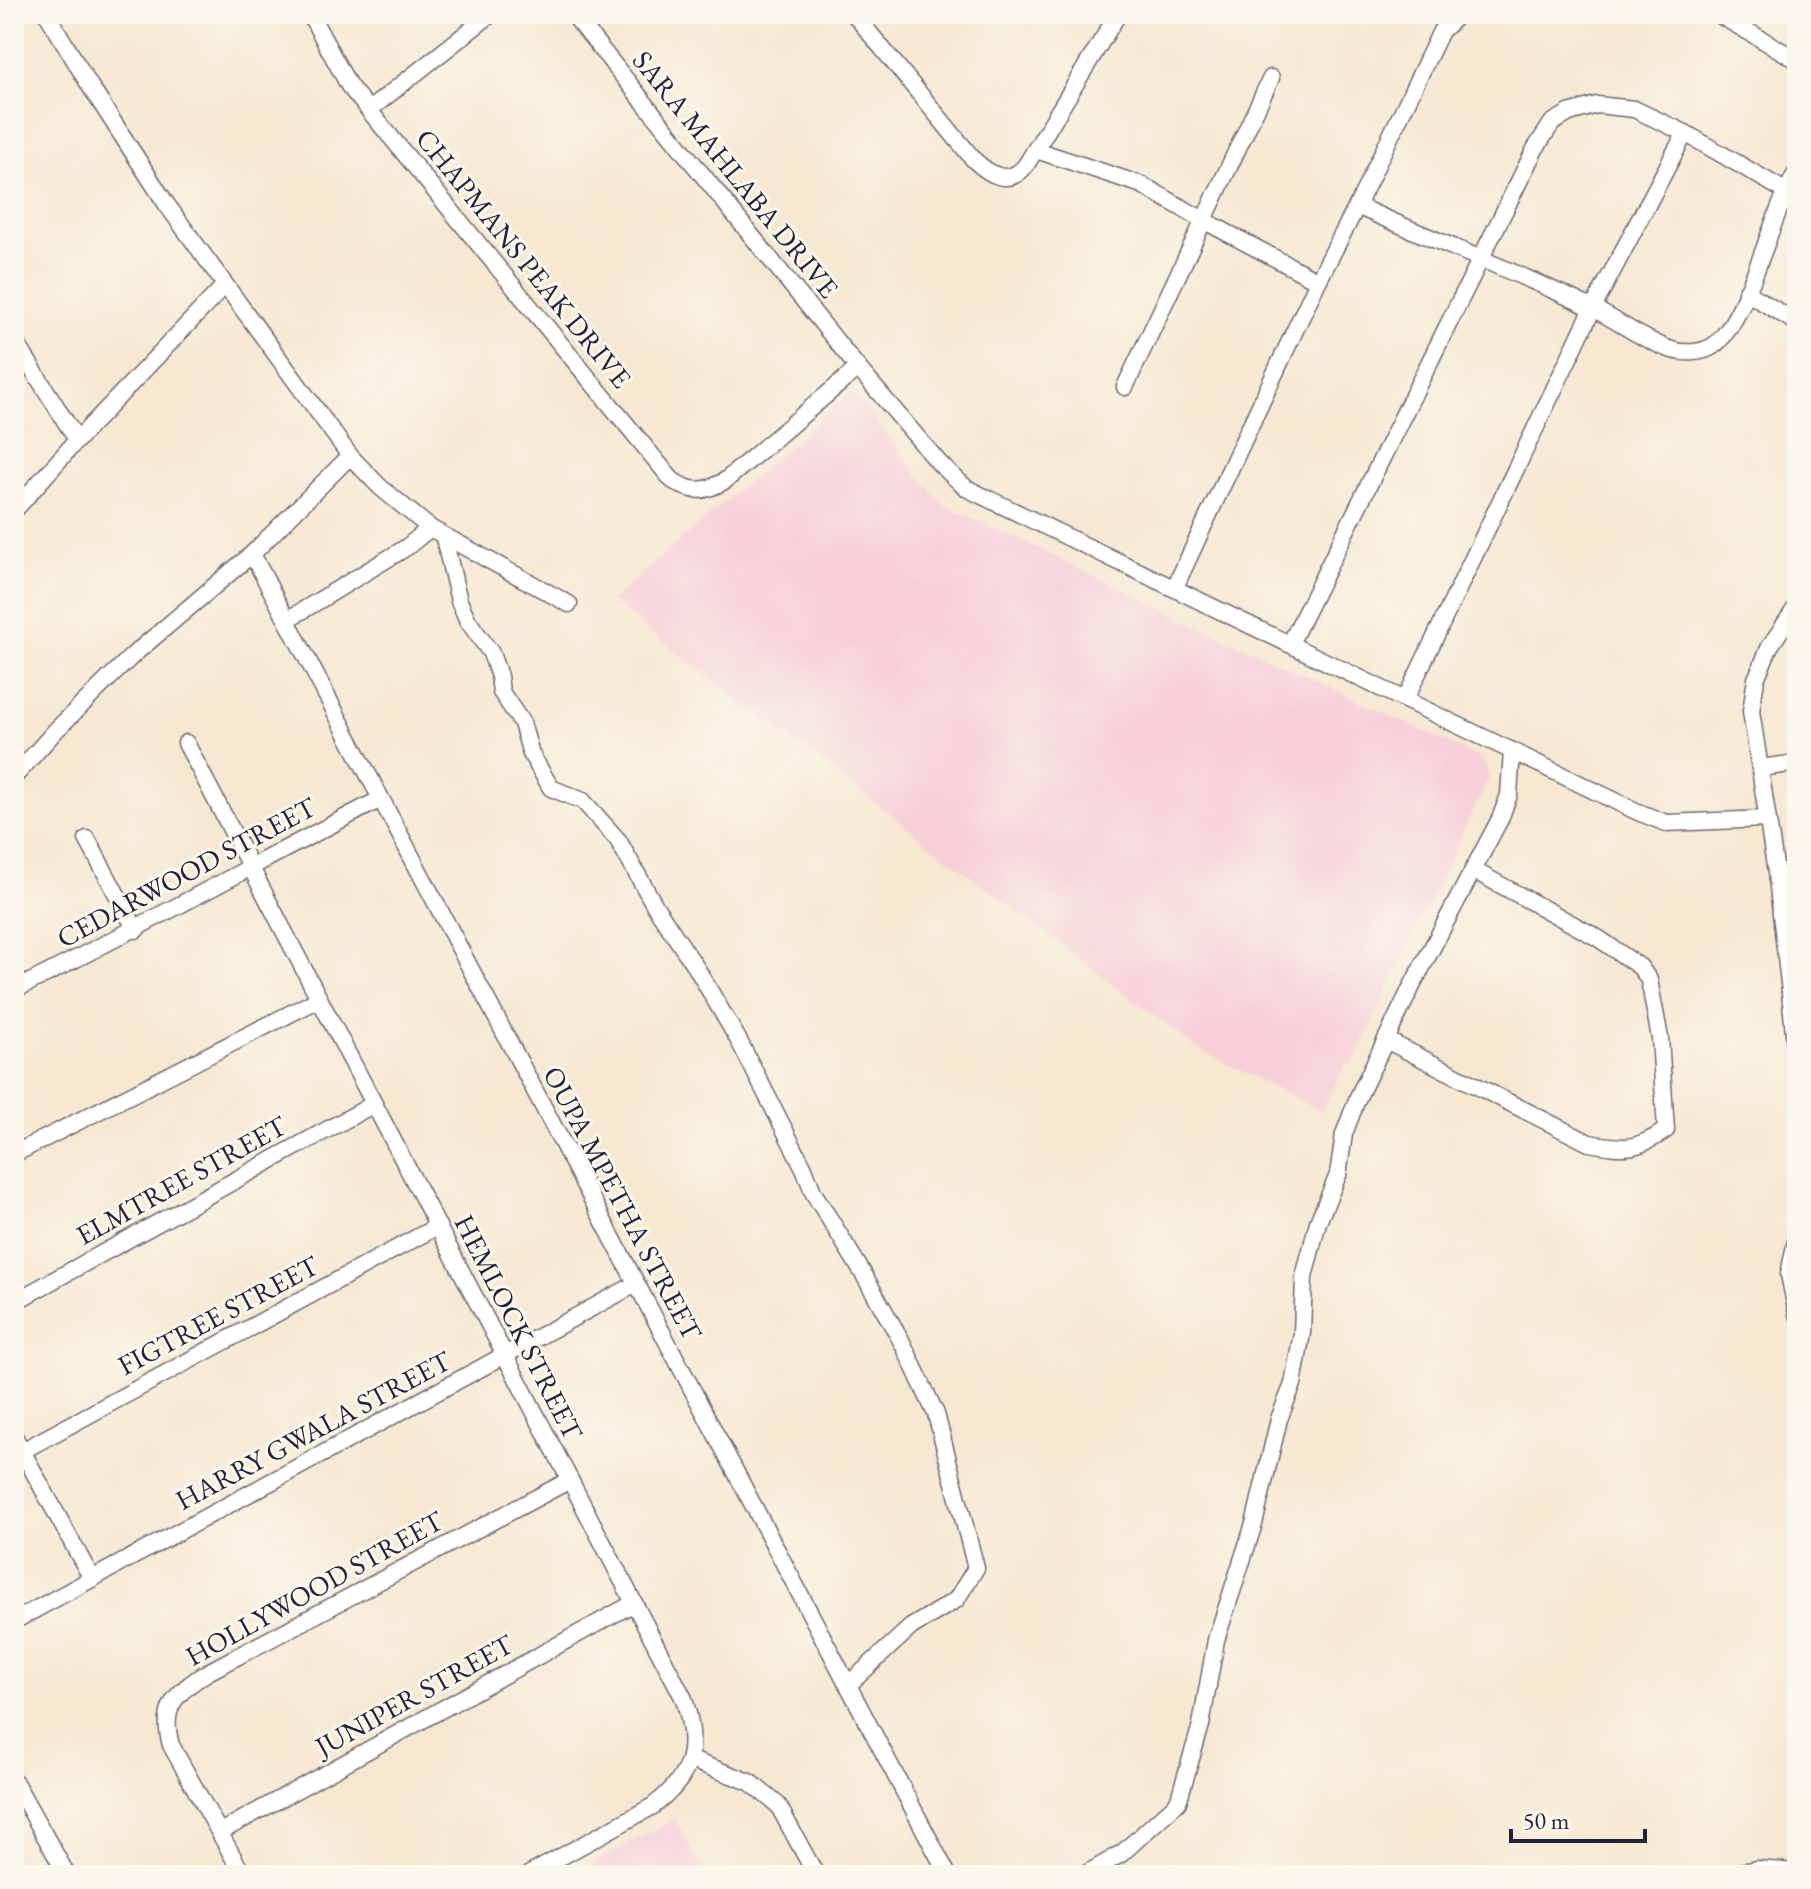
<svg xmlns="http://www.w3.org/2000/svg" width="1811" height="1889" font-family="'EB Garamond',serif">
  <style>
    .built { fill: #f6cfd8 }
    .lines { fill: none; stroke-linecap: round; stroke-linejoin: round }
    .minor-casing { stroke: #6d6770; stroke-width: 19 }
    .minor { stroke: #fff; stroke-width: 16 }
    .labels { text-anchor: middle; stroke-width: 6; stroke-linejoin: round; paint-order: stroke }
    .street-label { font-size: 28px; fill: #22223b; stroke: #fbf7ec }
  </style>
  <rect width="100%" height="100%" fill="#fbf7ec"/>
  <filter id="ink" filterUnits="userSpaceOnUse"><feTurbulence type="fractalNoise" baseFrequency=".0125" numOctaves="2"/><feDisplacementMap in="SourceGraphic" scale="16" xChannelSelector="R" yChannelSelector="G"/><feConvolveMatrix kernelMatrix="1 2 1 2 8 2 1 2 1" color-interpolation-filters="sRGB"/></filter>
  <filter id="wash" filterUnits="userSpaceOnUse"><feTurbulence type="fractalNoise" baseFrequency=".006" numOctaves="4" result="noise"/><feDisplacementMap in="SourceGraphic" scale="32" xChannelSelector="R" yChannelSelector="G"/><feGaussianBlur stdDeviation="1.8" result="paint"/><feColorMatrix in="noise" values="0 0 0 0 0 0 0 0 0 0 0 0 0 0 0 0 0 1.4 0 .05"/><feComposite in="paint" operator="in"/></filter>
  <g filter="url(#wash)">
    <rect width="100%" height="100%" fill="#f7e8d2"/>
    <!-- built -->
    <g class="built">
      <path d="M852 391 941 503 1482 759 1489 777 1352 1065 1346 1063 1321 1111 1198 1049 610 601Z"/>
      <path d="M675 1819 706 1875H570Z"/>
    </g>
  </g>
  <g filter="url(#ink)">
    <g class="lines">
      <defs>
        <g id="minor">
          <path d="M47 14 90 86 167 205 350 456 380 487 430 528 569 604"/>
          <path d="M310 14 349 86 672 480C692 494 706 492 726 480L858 368 573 14"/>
          <path d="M854 14 974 160C990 175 1009 187 1026 165L1118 14"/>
          <path d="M1718 14 1797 60"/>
          <path d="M369 110 491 14"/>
          <path d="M1036 150 1142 185 1203 220 1318 281"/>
          <path d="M1357 206C1435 241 1515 271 1592 308 1619 321 1644 341 1672 350 1685 354 1702 353 1713 346 1748 321 1770 214 1797 172"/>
          <path d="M1746 292 1797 323"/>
          <path d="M14 339 77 440"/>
          <path d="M858 368 940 464 966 488 1405 700 1593 308 1685 133"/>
          <path d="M1125 387 1271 78"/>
          <path d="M14 511 77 440 225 285"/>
          <path d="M444 538 459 601 468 621 491 653 499 676 501 692 522 723 531 754 551 788 583 801 618 840 655 906 697 969 739 1041 804 1168 813 1192 864 1275 902 1342 936 1414 976 1568 956 1600 911 1627 848 1685"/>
          <path d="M252 554 948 1875"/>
          <path d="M1175 587 1318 281 1357 206 1441 31 1459 14"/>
          <path d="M287 620 407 547 430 528"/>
          <path d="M1290 644 1535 149 1552 123 1569 113 1597 105 1634 109 1685 133 1797 198"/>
          <path d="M186 743 684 1699C699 1747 694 1775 653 1806L528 1875"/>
          <path d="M1512 751 1638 812 1666 823 1767 819"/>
          <path d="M1761 768 1797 763"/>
          <path d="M14 777 56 730 133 655 252 554 350 456"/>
          <path d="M87 839 136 930"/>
          <path d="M1777 879 1797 876"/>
          <path d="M14 990C138 929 258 862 381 799"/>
          <path d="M1797 991 1790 992 1797 1064"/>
          <path d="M1790 992 1777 879 1751 711 1756 679 1770 646 1797 606"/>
          <path d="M1386 1040 1589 1143C1624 1149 1636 1151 1666 1130L1660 1038 1649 980 1640 967 1598 938 1473 870"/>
          <path d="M14 1154 319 999"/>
          <path d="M1797 1236 1789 1274 1797 1314"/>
          <path d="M14 1302 374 1104"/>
          <path d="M14 1436 92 1579"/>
          <path d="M22 1451 438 1226"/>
          <path d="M14 1621 636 1284"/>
          <path d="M691 1760 750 1782 778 1805 816 1875"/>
          <path d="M14 1781 67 1875"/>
          <path d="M220 1832 634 1603"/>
          <path d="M243 1875 171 1745C160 1707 176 1693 206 1673L570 1480"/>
          <path d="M1084 1875 1121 1854 1178 1802 1201 1725 1216 1640 1254 1524 1279 1419 1293 1384 1302 1333 1304 1277 1318 1222 1338 1175 1344 1134 1358 1097 1413 984 1500 819 1509 795 1512 751 1405 700"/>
          <path d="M1726 1875 1756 1869 1797 1872"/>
        </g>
      </defs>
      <!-- minor casing -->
      <use href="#minor" class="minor-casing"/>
      <!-- minor -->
      <use href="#minor" class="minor"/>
    </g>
  </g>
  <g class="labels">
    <!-- street labels -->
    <g class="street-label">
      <text transform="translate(736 174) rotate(51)" y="10">SARA MAHLABA DRIVE</text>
      <text transform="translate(524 258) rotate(51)" y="10">CHAPMANS PEAK DRIVE</text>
      <text transform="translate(186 872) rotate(-28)" y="10">CEDARWOOD STREET</text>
      <text transform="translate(181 1180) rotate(-29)" y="10">ELMTREE STREET</text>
      <text transform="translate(623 1203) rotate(62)" y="10">OUPA MPETHA STREET</text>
      <text transform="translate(218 1315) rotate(-28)" y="10">FIGTREE STREET</text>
      <text transform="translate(519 1327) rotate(63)" y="10">HEMLOCK STREET</text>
      <text transform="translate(313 1430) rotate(-28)" y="10">HARRY GWALA STREET</text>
      <text transform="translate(314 1588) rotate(-29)" y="10">HOLLYWOOD STREET</text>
      <text transform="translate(414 1695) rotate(-29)" y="10">JUNIPER STREET</text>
    </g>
  </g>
  <!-- margin -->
  <rect width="1811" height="1889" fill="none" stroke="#fbf7ec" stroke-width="48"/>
  <!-- scale -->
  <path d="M1511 1829v12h134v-12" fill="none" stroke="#22223b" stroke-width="4"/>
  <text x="1523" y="1829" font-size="24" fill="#22223b" stroke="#fbf7ec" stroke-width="6" paint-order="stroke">50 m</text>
</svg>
